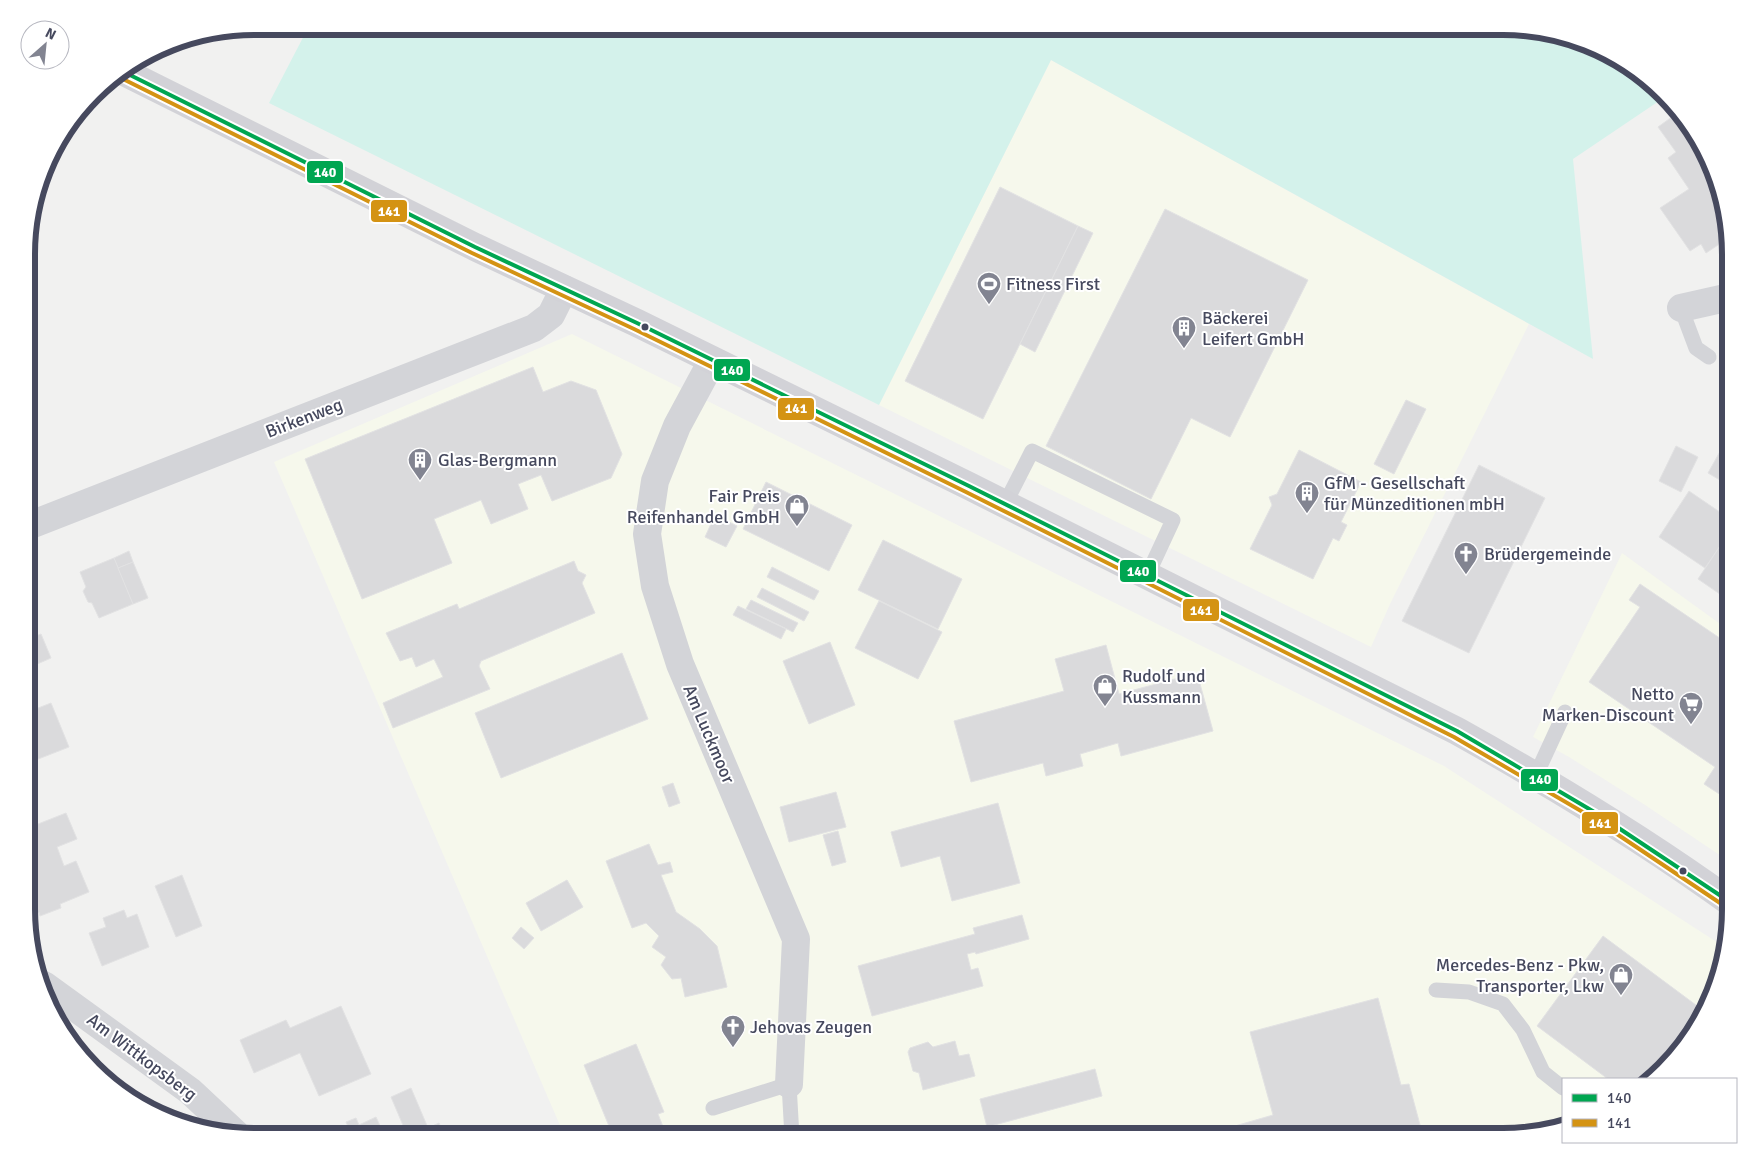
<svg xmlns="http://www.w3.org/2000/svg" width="1757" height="1163" font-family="Signika,sans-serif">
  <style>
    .commercial { fill: #f6f8ec }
    .green { fill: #d4f2eb }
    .building { fill: #dadadc; stroke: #e2e2e3 }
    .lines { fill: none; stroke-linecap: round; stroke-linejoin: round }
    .lane { stroke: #d3d4d8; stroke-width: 15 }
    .street { stroke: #d3d4d8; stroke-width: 28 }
    .secondary { stroke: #d2d2d7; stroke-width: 28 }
    .bus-1-casing { stroke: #fff; stroke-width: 8 }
    .bus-2-casing { stroke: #fff; stroke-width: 8 }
    .bus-1 { stroke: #00a651; stroke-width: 4 }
    .bus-2 { stroke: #d49313; stroke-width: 4 }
    .bus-dot { fill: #46495e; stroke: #fff; stroke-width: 2 }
    .labels { text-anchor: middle; stroke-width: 4; stroke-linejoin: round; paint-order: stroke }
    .poi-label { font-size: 18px; fill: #46495e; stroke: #fff; text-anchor: start }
    .street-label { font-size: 18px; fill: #46495e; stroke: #fff }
    .rim { fill: none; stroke: #46495e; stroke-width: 6 }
    .line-badge { stroke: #fff; stroke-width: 2 }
    .badge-label { font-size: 14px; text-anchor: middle; font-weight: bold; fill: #fff }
  </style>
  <rect width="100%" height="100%" fill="#f1f1f0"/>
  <!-- commercial -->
  <g class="commercial">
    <path d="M1051 60 1529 324 1390 604 1371 647 879 405Z"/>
    <path d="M572 334 1444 766 1726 948 1719 982 1692 1036 1646 1079H1563V1123L1518 1136 565 1137 274 462Z"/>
    <path d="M1622 553 1730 631V862L1645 805 1569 757 1533 737Z"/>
  </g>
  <!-- green -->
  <path class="green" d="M309 26H1504L1576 38 1630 65 1662 99 1573 159 1593 359 1051 60 879 405 269 103Z"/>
  <!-- building -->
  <g class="building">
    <path d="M1676 114 1700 140 1730 237 1706 253 1701 244 1690 251 1660 208 1689 189 1668 158 1676 152 1658 127Z"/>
    <path d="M1000 187 1078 226 983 419 905 381Z"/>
    <path d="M1165 209 1308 280 1230 437 1191 418 1151 499 1046 446Z"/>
    <path d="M1078 226 1093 233 1035 352 1020 344Z"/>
    <path d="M533 367 543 392 571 381 596 390 622 454 611 478 552 501 541 475 518 484 528 509 491 524 481 500 434 519 452 563 362 599 305 459Z"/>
    <path d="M1406 400 1426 409 1394 474 1374 464Z"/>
    <path d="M1676 446 1698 457 1681 492 1659 481Z"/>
    <path d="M1722 448 1730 453V486L1708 473Z"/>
    <path d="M1299 450 1361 482 1341 522 1347 525 1339 541 1333 538 1313 579 1250 549 1272 505 1269 497 1277 494Z"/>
    <path d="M1479 465 1545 498 1469 653 1402 621Z"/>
    <path d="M766 482 852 525 829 571 743 529Z"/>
    <path d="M1689 491 1730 519V531L1705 568 1659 537Z"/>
    <path d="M715 515 737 526 726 547 705 537Z"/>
    <path d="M1730 531V601L1698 579Z"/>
    <path d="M883 540 962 579 938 629 858 590Z"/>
    <path d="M129 551 133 562 118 568 114 558Z"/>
    <path d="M114 558 133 604 99 618 92 603 88 602 83 591 86 587 80 572Z"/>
    <path d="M574 561 578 571 586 575 582 583 595 613 481 661 479 666 490 689 393 728 383 703 443 677 434 659 416 667 412 657 400 661 386 633 457 604 459 609Z"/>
    <path d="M133 562 148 598 133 604 118 568Z"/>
    <path d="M772 567 819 591 814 600 767 577Z"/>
    <path d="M1640 584 1730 645V801L1704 784 1715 767 1589 682 1640 607 1629 600Z"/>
    <path d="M762 588 809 612 804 621 757 597Z"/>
    <path d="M751 600 798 623 793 632 746 609Z"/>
    <path d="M879 601 942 632 918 679 855 648Z"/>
    <path d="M738 606 786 629 781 639 733 615Z"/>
    <path d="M41 634 51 658 28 668V639Z"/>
    <path d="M830 642 855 705 809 724 783 661Z"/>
    <path d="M1106 645 1119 694 1197 673 1213 731 1121 756 1118 743 1080 754 1083 766 1046 776 1043 763 971 782 954 721 1064 691 1055 659Z"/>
    <path d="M622 653 648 719 501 778 475 713Z"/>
    <path d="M51 703 69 747 28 763V744L36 741 28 723V712Z"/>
    <path d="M673 783 680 803 669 807 662 787Z"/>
    <path d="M836 792 846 827 789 842 780 807Z"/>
    <path d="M998 803 1020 883 952 901 940 856 901 867 891 832Z"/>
    <path d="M66 813 77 839 57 847 64 866 76 861 89 892 60 904 61 908 40 916 39 912 28 916V828Z"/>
    <path d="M838 831 846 862 832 866 823 835Z"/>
    <path d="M649 844 658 865 670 862 673 872 661 875 676 912 700 929 717 946 727 987 685 997 681 978 672 979 661 965 666 957 652 947 659 936 646 923 632 928 606 861Z"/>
    <path d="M182 875 202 926 176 937 155 886Z"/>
    <path d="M567 880 583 907 541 931 526 903Z"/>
    <path d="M124 910 127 918 137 914 149 947 102 966 89 933 106 927 103 918Z"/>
    <path d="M1022 915 1029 939 976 954 975 952 967 954 971 970 978 968 983 986 872 1016 858 966 975 934 973 928Z"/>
    <path d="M521 927 534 938 524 949 512 938Z"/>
    <path d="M1603 936 1704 1011 1690 1038 1646 1079H1608L1537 1026Z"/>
    <path d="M1378 998 1401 1085 1409 1084 1423 1136H1231L1228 1128 1273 1115 1250 1032Z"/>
    <path d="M341 1006 371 1074 319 1096 300 1053 254 1073 240 1040 286 1020 290 1028Z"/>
    <path d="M955 1041 959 1056 969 1054 975 1076 923 1090 919 1073 913 1071 908 1052 910 1048 928 1042 933 1047Z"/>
    <path d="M636 1044 664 1112 658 1114 667 1137H607L606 1134 611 1131 584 1065Z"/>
    <path d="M1095 1069 1102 1096 987 1127 980 1099Z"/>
    <path d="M411 1088 428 1128 408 1137 391 1097Z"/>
    <path d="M376 1117 385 1137H330L349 1129 346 1122 356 1118 359 1125Z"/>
    <path d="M439 1123 445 1137H408L428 1128Z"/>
  </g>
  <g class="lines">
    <!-- lane -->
    <g class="lane">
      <path d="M1681 308 1696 348 1709 357"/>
      <path d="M1005 504 1032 451 1173 520 1147 576"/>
      <path d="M1536 775 1565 712"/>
      <path d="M1436 990 1469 992 1503 1004 1523 1030 1543 1072 1563 1088"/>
      <path d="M713 1108 789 1084 792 1137"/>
    </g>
    <!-- street -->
    <g class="street">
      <path d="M1681 308 1730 297"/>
      <path d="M712 361 677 426 655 481 647 534 655 586 680 664 796 939 789 1084"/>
      <path d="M28 526 534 328 551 315 564 289"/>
      <path d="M44 985 190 1091 236 1134"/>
    </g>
    <!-- secondary -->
    <path class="secondary" d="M122 71 475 247 637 323 969 486 1457 731C1552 784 1643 839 1730 902"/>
    <defs>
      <path id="bus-1" d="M122 71 475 247 637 323 969 486 1457 731 1596 813 1730 902"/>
      <path id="bus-2" d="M119 77 472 253 634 329 966 492 1454 737 1593 818 1726 907"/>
    </defs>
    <!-- bus-1 casing -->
    <use href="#bus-1" class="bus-1-casing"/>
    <!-- bus-2 casing -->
    <use href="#bus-2" class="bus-2-casing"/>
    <!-- bus-1 -->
    <use href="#bus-1" class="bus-1"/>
    <!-- bus-2 -->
    <use href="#bus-2" class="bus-2"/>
  </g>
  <!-- icons -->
  <defs>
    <symbol id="stadium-pin" viewBox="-11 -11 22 30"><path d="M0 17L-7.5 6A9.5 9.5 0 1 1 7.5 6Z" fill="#828491" stroke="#fff"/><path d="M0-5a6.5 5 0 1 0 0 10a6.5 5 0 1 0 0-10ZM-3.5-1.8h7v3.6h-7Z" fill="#fff"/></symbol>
    <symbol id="building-pin" viewBox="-11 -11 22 30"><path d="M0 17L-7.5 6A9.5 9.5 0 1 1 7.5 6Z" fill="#828491" stroke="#fff"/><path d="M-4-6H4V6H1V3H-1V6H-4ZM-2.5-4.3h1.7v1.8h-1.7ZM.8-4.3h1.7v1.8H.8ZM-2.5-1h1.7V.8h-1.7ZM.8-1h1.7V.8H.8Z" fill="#fff"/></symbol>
    <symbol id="shop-pin" viewBox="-11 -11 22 30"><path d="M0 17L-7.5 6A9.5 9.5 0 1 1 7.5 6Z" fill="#828491" stroke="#fff"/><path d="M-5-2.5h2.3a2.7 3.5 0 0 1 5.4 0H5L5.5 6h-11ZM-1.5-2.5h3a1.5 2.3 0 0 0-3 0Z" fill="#fff"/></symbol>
    <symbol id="church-pin" viewBox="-11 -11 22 30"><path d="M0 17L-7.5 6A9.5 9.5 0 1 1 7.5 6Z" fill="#828491" stroke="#fff"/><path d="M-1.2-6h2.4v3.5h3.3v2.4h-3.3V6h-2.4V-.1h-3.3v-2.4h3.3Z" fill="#fff"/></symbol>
    <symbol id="supermarket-pin" viewBox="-11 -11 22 30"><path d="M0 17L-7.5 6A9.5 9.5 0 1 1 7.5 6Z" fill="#828491" stroke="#fff"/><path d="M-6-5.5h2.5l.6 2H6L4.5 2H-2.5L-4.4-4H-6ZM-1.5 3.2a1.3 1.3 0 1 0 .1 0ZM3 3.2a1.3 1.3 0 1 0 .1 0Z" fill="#fff"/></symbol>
  </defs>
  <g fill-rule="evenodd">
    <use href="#stadium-pin" x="975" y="270" width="28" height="38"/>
    <use href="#building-pin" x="1170" y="314" width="28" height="38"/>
    <use href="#building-pin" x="406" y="446" width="28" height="38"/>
    <use href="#building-pin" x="1293" y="479" width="28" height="38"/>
    <use href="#shop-pin" x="783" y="492" width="28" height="38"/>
    <use href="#church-pin" x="1452" y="540" width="28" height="38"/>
    <use href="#shop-pin" x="1091" y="672" width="28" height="38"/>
    <use href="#supermarket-pin" x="1677" y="690" width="28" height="38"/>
    <use href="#shop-pin" x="1607" y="961" width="28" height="38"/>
    <use href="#church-pin" x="719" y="1013" width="28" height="38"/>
  </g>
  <!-- markers -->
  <g class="bus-dot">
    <circle cx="645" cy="327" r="4.5"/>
    <circle cx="1683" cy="871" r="4.5"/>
  </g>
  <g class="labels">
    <!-- poi labels -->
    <g class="poi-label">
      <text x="1006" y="290">Fitness First</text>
      <text x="1202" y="324">Bäckerei<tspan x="1202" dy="21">Leifert GmbH</tspan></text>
      <text x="438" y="466">Glas-Bergmann</text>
      <text x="1324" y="489">GfM - Gesellschaft<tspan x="1324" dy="21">für Münzeditionen mbH</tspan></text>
      <text x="780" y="502" text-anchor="end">Fair Preis<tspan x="780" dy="21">Reifenhandel GmbH</tspan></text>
      <text x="1484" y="560">Brüdergemeinde</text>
      <text x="1122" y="682">Rudolf und<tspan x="1122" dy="21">Kussmann</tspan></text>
      <text x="1674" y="700" text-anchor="end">Netto<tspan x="1674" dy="21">Marken-Discount</tspan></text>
      <text x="1604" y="971" text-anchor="end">Mercedes-Benz - Pkw,<tspan x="1604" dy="21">Transporter, Lkw</tspan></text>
      <text x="750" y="1033">Jehovas Zeugen</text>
    </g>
    <!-- street labels -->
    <g class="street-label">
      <text transform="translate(304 418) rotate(-21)" y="6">Birkenweg</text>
      <text transform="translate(709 734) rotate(67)" y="6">Am Luckmoor</text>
      <text transform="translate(142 1057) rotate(37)" y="6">Am Wittkopsberg</text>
    </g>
  </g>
  <!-- crop -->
  <path d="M0 0H1757V1163H0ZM254 35H1503A219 219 0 0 1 1722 254V909A219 219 0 0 1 1503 1128H254A219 219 0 0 1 35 909V254A219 219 0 0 1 254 35Z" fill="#fff" fill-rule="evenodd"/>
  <path class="rim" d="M254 35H1503A219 219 0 0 1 1722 254V909A219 219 0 0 1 1503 1128H254A219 219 0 0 1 35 909V254A219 219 0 0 1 254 35Z"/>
  <g class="line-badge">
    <rect x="306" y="160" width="38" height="24" rx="5" fill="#00a651"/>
    <rect x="370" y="199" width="38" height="24" rx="5" fill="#d49313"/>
    <rect x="713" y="358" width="38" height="24" rx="5" fill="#00a651"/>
    <rect x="777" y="397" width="38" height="24" rx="5" fill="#d49313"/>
    <rect x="1119" y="559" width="38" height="24" rx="5" fill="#00a651"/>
    <rect x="1182" y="598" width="38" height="24" rx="5" fill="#d49313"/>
    <rect x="1520" y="768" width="39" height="24" rx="5" fill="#00a651"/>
    <rect x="1581" y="811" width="38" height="24" rx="5" fill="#d49313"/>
  </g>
  <g class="badge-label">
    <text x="325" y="177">140</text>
    <text x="389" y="216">141</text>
    <text x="732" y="375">140</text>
    <text x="796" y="413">141</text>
    <text x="1138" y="576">140</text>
    <text x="1201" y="615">141</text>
    <text x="1540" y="784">140</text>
    <text x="1600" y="828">141</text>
  </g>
  <!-- legend -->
  <rect x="1562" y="1078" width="175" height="65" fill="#ffffff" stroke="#b5b6bf"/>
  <rect x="1572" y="1094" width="25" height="8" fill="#00a651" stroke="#b5b6bf"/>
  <text x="1607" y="1103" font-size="15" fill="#46495e">140</text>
  <rect x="1572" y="1119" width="25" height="8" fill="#d49313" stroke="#b5b6bf"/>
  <text x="1607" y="1128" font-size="15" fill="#46495e">141</text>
  <!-- north arrow -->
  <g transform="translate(45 45) rotate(27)"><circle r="24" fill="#ffffff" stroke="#b5b6bf"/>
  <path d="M0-4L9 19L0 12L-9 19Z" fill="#828491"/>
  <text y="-8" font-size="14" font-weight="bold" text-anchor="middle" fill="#46495e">N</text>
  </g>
</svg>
